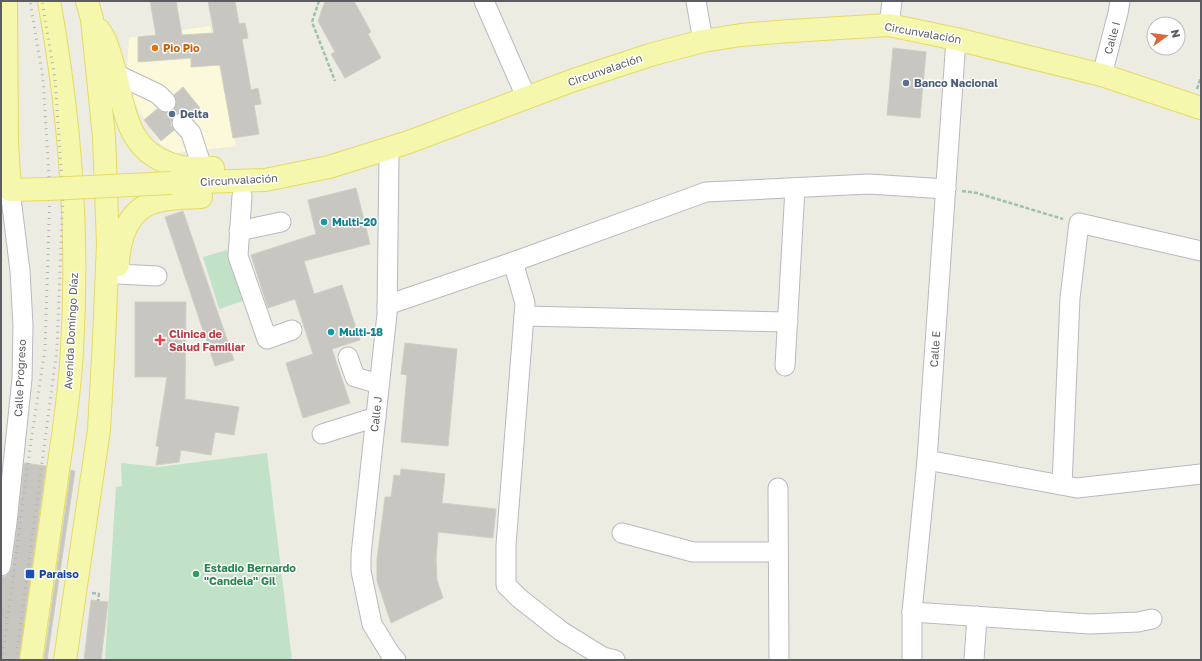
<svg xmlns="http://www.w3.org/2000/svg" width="1202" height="661" font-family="'Golos Text',sans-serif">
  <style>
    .commercial { fill: #fbf9d9 }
    .garden { fill: #c1e2c7 }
    .building { fill: #c8c6c0; stroke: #d0cfc2 }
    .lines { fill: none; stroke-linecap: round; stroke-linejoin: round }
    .minor-tunnel { stroke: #c8c8c3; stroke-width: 19; stroke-dasharray: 19 10; stroke-linecap: butt }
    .minor-casing { stroke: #b8b9be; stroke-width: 21 }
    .major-casing { stroke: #e5da63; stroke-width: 24 }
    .path { stroke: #9bc2ae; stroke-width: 2.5; stroke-dasharray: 4 2; stroke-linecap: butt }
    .minor { stroke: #fff; stroke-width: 19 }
    .major { stroke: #f5f8ac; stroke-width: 22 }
    .rail { stroke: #b3b4b4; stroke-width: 3; stroke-dasharray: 1 5; stroke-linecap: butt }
    .major-bridge-casing { stroke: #e5da63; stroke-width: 24; stroke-linecap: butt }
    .major-bridge { stroke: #f5f8ac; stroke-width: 22 }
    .food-dot { fill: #e8710a; stroke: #fff; stroke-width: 1.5 }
    .service-dot { fill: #5c6f8a; stroke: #fff; stroke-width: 1.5 }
    .culture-dot { fill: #0f9aa8; stroke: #fff; stroke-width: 1.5 }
    .health-dot { fill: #e0444e; stroke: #fff; stroke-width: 1.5 }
    .transit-dot { fill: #1a4fb4; stroke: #fff; stroke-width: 1.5 }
    .leisure-dot { fill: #2e9e5b; stroke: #fff; stroke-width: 1.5 }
    .labels { text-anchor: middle; stroke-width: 3; stroke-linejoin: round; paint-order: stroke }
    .street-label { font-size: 11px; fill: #5b5d62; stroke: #fff }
    .food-label { font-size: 11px; font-weight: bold; fill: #c56008; stroke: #fff; text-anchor: start }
    .service-label { font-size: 11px; font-weight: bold; fill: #4e5e75; stroke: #fff; text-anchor: start }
    .culture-label { font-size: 11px; font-weight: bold; fill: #0d838f; stroke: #fff; text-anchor: start }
    .health-label { font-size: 11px; font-weight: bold; fill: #be3a42; stroke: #fff; text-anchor: start }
    .leisure-label { font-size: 11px; font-weight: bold; fill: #27864d; stroke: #fff; text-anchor: start }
    .transit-label { font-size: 11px; font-weight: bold; fill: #164399; stroke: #fff; text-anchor: start }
  </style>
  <rect width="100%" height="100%" fill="#ecece3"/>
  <!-- commercial -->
  <path class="commercial" d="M210 26 236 146 175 153 161 145 132 99 127 68 129 38Z"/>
  <!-- garden -->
  <g class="garden">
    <path d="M227 250 243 301 219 309 203 257Z"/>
    <path d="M267 453 292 660H105L116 487 122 486 121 463 159 467Z"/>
  </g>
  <!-- building -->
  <g class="building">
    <path d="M150 1H176L182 35 214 33 208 1H235L239 24 245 23 248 38 242 39 251 90 258 88 261 104 254 105 259 134 233 138 220 65 191 67V58L138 62V37L156 35Z"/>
    <path d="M325 1H354L371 32 368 34 381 58 345 78 331 54 335 52 318 21Z"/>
    <path d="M893 48 926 52 920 118 887 115Z"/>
    <path d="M183 87 200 108 191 116 185 112H179L175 115 171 120V126L174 130 161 141 144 120 157 109 164 113 169 112 173 110 177 104 176 99 174 95Z"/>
    <path d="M356 188 370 244 304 261 314 294 342 285 360 340 332 349 350 403 303 418 286 363 313 354 295 299 268 308 251 255 316 234 308 200Z"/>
    <path d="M183 211 234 360 215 366 165 217Z"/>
    <path d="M135 302H186L185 399 239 407 234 435 215 432 211 455 181 450 179 462 156 465 159 447 156 446 167 377H135Z"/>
    <path d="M405 343 457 349 448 446 401 442 407 375 401 374Z"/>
    <path d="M24 463 46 466 19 660H1V577L6 576 9 573 12 567Z"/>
    <path d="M401 469 445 474 442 503 496 509 493 538 438 532 436 559 437 580 443 598 391 623 377 581V559L385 497H391L394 475 400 476Z"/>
    <path d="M71 470 75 471 47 660H44Z"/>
    <path d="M91 600 108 602 101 660H84Z"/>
  </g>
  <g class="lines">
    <!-- minor-tunnel -->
    <path class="minor-tunnel" d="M166 102 182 123"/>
    <defs>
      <g id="minor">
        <path d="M484 1 527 99"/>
        <path d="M696 1 703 41"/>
        <path d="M889 25 892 1"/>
        <path d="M116 74 158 94 166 102"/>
        <path d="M1102 75 1118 13 1120 1"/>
        <path d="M182 123 191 133 202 167"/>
        <path d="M389 158 387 314 361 555V571L372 624 391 655 396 660"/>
        <path d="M242 196 238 256 267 339 292 330"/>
        <path d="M239 231 281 222"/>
        <path d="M513 262 525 303 506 545V585L519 598 561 631 603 657 615 660"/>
        <path d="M118 274 157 276"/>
        <path d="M387 305 513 262 706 192 869 184 946 189"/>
        <path d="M524 316 788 322"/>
        <path d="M348 357 355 377 379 384"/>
        <path d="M785 366 795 188"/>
        <path d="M322 434 376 417"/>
        <path d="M927 460 1077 488 1201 474"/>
        <path d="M1062 485 1070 298 1079 223 1201 251"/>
        <path d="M778 488 779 660"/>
        <path d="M622 533 693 552H778"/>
        <path d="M1 566 7 522 22 379 23 325 20 271 10 190"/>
        <path d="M912 612 1090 624 1138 622 1152 619"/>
        <path d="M912 660V612L927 460 956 39"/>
        <path d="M974 660 977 616"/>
      </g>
      <g id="major">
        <path d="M6 1 7 144 10 190 48 189"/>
        <path d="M99 30C106 39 108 48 111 58 126 105 122 155 182 167 192 169 203 167 213 168"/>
        <path d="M171 183 265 180 329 167 409 142 571 81 650 55 703 41 741 35 790 31 889 25 956 39 1102 75 1201 108"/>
        <path d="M118 265C118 255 120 244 123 235 137 196 165 199 201 197"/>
        <path d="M31 660C39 602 48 543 56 485 62 440 70 395 72 349 79 233 70 116 49 1"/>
        <path d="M65 660 99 430 104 340 108 244 104 137 92 19 87 1"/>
      </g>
    </defs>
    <!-- minor casing -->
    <use href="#minor" class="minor-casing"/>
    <!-- major casing -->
    <use href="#major" class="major-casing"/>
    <!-- path -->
    <g class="path">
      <path d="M319 1 312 22 335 81"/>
      <path d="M1197 89 1201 77"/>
      <path d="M962 191 977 193 1063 219"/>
      <path d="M92 593 99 594 98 601"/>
    </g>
    <!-- minor -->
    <use href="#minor" class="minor"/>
    <!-- major -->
    <use href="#major" class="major"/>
    <!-- rail -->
    <g class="rail">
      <path d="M2 660 30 448 45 349 50 192 43 79 30 1"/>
      <path d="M16 660 57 349 63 195 55 79 42 1"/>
    </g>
    <defs>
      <path id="major-bridge" d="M48 189 171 183"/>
    </defs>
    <!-- major-bridge casing -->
    <use href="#major-bridge" class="major-bridge-casing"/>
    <!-- major-bridge -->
    <use href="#major-bridge" class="major-bridge"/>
  </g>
  <!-- markers -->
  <circle class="food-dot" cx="155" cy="48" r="4"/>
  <g class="service-dot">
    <circle cx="906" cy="83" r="4"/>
    <circle cx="172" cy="114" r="4"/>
  </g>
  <g class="culture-dot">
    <circle cx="324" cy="222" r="4"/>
    <circle cx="331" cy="332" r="4"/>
  </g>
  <path class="health-dot" d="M158 334h4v4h4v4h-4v4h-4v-4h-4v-4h4z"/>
  <rect class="transit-dot" x="25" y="569" width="10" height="10" rx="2"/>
  <circle class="leisure-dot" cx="196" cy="574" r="4"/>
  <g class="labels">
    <!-- street labels -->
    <g class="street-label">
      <text transform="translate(923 33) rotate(10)" y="4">Circunvalación</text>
      <text transform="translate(1112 38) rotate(-75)" y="4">Calle I</text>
      <text transform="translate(605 70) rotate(-19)" y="4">Circunvalación</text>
      <text transform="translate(239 180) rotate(-3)" y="4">Circunvalación</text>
      <text transform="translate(71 331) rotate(-87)" y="4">Avenida Domingo Díaz</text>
      <text transform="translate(935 349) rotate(-86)" y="4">Calle E</text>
      <text transform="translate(20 378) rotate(-87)" y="4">Calle Progreso</text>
      <text transform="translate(376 414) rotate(-84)" y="4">Calle J</text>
    </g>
    <!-- food labels -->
    <g class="food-label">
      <text x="163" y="52">Pio Pio</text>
    </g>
    <!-- service labels -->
    <g class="service-label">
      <text x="914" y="87">Banco Nacional</text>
      <text x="180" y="118">Delta</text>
    </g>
    <!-- culture labels -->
    <g class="culture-label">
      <text x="332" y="226">Multi-20</text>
      <text x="339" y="336">Multi-18</text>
    </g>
    <!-- health labels -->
    <g class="health-label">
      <text x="169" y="338">Clinica de<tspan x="169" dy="13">Salud Familiar</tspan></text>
    </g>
    <!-- leisure labels -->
    <g class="leisure-label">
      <text x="204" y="572">Estadio Bernardo<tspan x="204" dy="13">"Candela" Gil</tspan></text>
    </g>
    <!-- transit labels -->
    <g class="transit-label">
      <text x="39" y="578">Paraiso</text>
    </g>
  </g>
  <!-- border -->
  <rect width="1202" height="661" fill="none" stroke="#5b5d62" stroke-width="4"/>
  <!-- north arrow -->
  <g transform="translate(1166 36) rotate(76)"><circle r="19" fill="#ffffff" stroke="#bdbec0"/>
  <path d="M0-3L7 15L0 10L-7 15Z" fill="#da663b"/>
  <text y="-6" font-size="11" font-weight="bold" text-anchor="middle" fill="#5b5d62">N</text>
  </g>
</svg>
